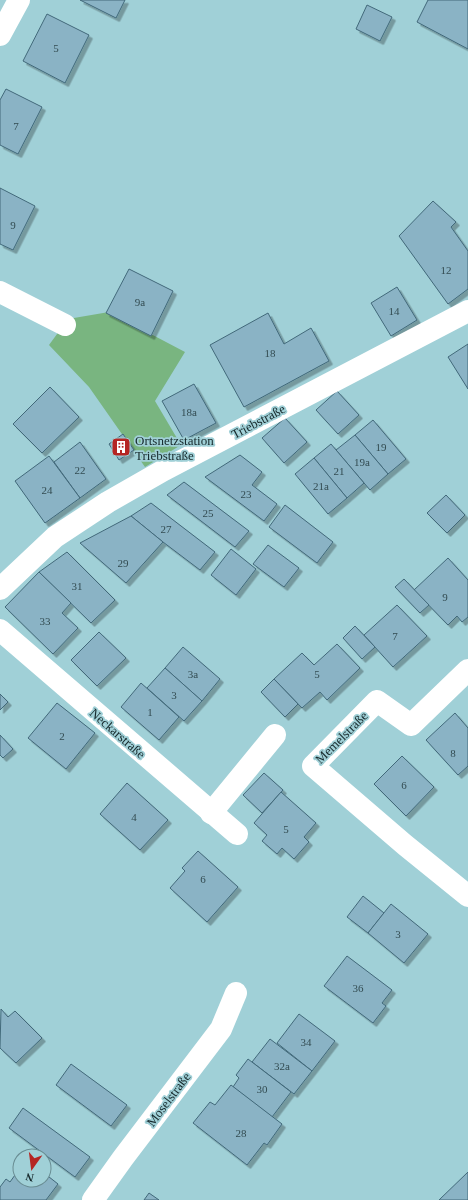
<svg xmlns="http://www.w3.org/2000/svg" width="468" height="1200" font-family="Georgia,serif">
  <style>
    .green { fill: #79b580 }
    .building { fill: #8ab3c5; stroke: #42697a; filter: url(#shadow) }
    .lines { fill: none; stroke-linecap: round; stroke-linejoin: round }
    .minor { stroke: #fff; stroke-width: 22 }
    .labels { text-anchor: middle; stroke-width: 3.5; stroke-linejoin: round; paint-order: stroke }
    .number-label { font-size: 11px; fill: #334c52 }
    .street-label { font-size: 13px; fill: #16292c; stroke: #a0d0d7 }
    .poi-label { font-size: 13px; fill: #16292c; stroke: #a0d0d7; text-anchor: start }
  </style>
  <defs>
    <filter id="shadow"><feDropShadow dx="3.5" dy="3.5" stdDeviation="0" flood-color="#0004"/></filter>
  </defs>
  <rect width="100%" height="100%" fill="#a0d0d7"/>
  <!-- green -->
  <path class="green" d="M109 312 185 352 155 401 181 445 145 467 89 387 49 345 68 319Z"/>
  <!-- building -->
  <g class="building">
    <path d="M80 0H125L116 18Z"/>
    <path d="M428 0H468V49L417 22Z"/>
    <path d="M367 5 392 17 380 41 356 29Z"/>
    <path d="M47 14 89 35 65 83 23 61Z"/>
    <path d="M6 89 42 107 18 154 0 145V100Z"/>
    <path d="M0 188 35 206 13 250 0 244Z"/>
    <path d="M433 201 456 222 451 227 468 251V289L448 304 399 236Z"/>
    <path d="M129 269 173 291 151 336 106 313Z"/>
    <path d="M397 287 417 320 391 336 371 303Z"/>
    <path d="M268 313 284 344 311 328 329 361 244 407 210 345Z"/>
    <path d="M468 344V389L448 357Z"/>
    <path d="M194 384 216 423 184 440 162 401Z"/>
    <path d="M50 387 79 417 42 453 13 424Z"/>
    <path d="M337 391 359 415 338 434 316 410Z"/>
    <path d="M285 418 307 442 284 463 262 438Z"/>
    <path d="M373 420 406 459 388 474 355 435Z"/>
    <path d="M123 434 134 450 119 460 109 444Z"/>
    <path d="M355 435 388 474 370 490 336 450Z"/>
    <path d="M80 442 106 479 80 498 54 462Z"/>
    <path d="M331 444 364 483 347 498 314 458Z"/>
    <path d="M240 455 262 472 252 485 277 504 264 521 205 477Z"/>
    <path d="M49 456 80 498 45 523 15 481Z"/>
    <path d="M314 458 347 498 328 514 295 474Z"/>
    <path d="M184 482 249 531 235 547 167 495Z"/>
    <path d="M446 495 465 515 447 533 427 513Z"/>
    <path d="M151 503 215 552 200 570 163 542 131 516Z"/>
    <path d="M285 505 333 542 317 563 269 527Z"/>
    <path d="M131 516 163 542 126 583 80 543Z"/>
    <path d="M268 545 299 568 284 587 253 564Z"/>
    <path d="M231 549 256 569 236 595 211 575Z"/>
    <path d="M67 552 115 600 91 623 39 572Z"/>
    <path d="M448 558 468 580V617L462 622 457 616 448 625 414 590Z"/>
    <path d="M39 572 71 603 62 613 78 628 53 654 5 607Z"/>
    <path d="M404 579 429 605 420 613 395 587Z"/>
    <path d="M397 605 427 636 393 667 364 635Z"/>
    <path d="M355 626 375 647 362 659 343 638Z"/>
    <path d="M99 632 126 658 97 686 71 660Z"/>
    <path d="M337 644 360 668 327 700 320 692 302 708 274 679 302 653 314 665Z"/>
    <path d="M183 647 220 679 202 701 165 668Z"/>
    <path d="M165 668 202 701 184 721 147 688Z"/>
    <path d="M274 679 298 704 285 717 261 692Z"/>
    <path d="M141 683 179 717 159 740 121 707Z"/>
    <path d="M0 694 8 702 0 710Z"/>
    <path d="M57 703 95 733 66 769 28 738Z"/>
    <path d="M455 713 468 728V766L458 775 426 740Z"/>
    <path d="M0 735 13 749 3 758 0 755Z"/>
    <path d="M402 756 434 787 406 816 374 784Z"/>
    <path d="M264 773 283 790 262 813 243 795Z"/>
    <path d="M127 783 168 820 140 850 100 814Z"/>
    <path d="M281 792 316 823 304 837 309 842 294 859 282 848 277 854 262 841 267 835 254 823Z"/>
    <path d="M198 851 238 887 207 922 170 888 185 871 182 868Z"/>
    <path d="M363 896 384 913 368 933 347 917Z"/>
    <path d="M391 904 428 934 404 963 368 933Z"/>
    <path d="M347 956 392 990 382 1003 386 1006 373 1023 324 986Z"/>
    <path d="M1 1009 8 1017 15 1011 42 1038 16 1063 0 1048Z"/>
    <path d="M299 1014 335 1041 312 1071 277 1043Z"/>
    <path d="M270 1039 312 1071 294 1094 252 1062Z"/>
    <path d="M248 1059 291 1092 272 1117 233 1087 239 1078 236 1075Z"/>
    <path d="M71 1064 127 1105 111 1126 56 1085Z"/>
    <path d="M231 1085 282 1124 267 1145 264 1143 247 1165 193 1123 210 1102 215 1105Z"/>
    <path d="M23 1108 90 1157 75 1177 9 1128Z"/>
    <path d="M20 1168V1180H44V1173L58 1184 46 1200H0V1187L6 1179 10 1182Z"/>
    <path d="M468 1172V1200H439Z"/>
    <path d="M149 1193 159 1200H144Z"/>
  </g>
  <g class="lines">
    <!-- minor -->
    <g class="minor">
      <path d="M0 35 19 0"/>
      <path d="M0 292 65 325"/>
      <path d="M0 589 55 537 108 502 164 470 468 311"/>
      <path d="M0 630 237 834"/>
      <path d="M468 670 411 725 377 701 313 766 405 845 468 896"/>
      <path d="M211 813 275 735"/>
      <path d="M93 1200 123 1158 221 1029 236 993"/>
    </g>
  </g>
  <!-- icons -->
  <defs>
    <symbol id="building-square" viewBox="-11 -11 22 22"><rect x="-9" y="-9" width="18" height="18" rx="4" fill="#b52523" stroke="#a0d0d7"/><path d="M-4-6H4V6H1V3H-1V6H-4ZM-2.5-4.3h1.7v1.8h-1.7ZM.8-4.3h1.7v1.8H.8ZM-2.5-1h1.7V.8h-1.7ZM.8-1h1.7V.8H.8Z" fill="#fff"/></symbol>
  </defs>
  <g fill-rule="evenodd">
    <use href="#building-square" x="110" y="436" width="22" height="22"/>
  </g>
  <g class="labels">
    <!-- number labels -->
    <g class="number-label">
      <text x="56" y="52">5</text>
      <text x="16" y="130">7</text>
      <text x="13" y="229">9</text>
      <text x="446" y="274">12</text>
      <text x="140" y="306">9a</text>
      <text x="394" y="315">14</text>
      <text x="270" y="357">18</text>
      <text x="189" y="416">18a</text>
      <text x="381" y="451">19</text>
      <text x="362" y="466">19a</text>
      <text x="80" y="474">22</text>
      <text x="339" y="475">21</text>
      <text x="321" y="490">21a</text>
      <text x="47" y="494">24</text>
      <text x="246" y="498">23</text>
      <text x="208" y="517">25</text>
      <text x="166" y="533">27</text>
      <text x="123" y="567">29</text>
      <text x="77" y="590">31</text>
      <text x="445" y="601">9</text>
      <text x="45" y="625">33</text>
      <text x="395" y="640">7</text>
      <text x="193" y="678">3a</text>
      <text x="317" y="678">5</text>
      <text x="174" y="699">3</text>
      <text x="150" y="716">1</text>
      <text x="62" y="740">2</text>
      <text x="453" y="757">8</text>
      <text x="404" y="789">6</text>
      <text x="134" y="821">4</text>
      <text x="286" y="833">5</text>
      <text x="203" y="883">6</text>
      <text x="398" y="938">3</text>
      <text x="358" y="992">36</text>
      <text x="306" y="1046">34</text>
      <text x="282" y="1070">32a</text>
      <text x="262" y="1093">30</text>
      <text x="241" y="1137">28</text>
    </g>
    <!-- street labels -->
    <g class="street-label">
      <text transform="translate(258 421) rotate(-28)" y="5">Triebstraße</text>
      <text transform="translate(118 733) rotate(41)" y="5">Neckarstraße</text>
      <text transform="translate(341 737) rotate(-45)" y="5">Memelstraße</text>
      <text transform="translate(168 1099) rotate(-53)" y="5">Moselstraße</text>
    </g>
    <!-- poi labels -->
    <g class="poi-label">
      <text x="135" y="445">Ortsnetzstation<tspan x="135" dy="15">Triebstraße</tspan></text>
    </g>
  </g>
  <!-- north arrow -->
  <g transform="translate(32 1168) rotate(194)"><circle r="19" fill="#a0d0d7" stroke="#698d93"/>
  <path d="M0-3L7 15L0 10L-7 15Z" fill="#b52523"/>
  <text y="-6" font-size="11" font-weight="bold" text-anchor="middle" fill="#16292c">N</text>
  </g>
</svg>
